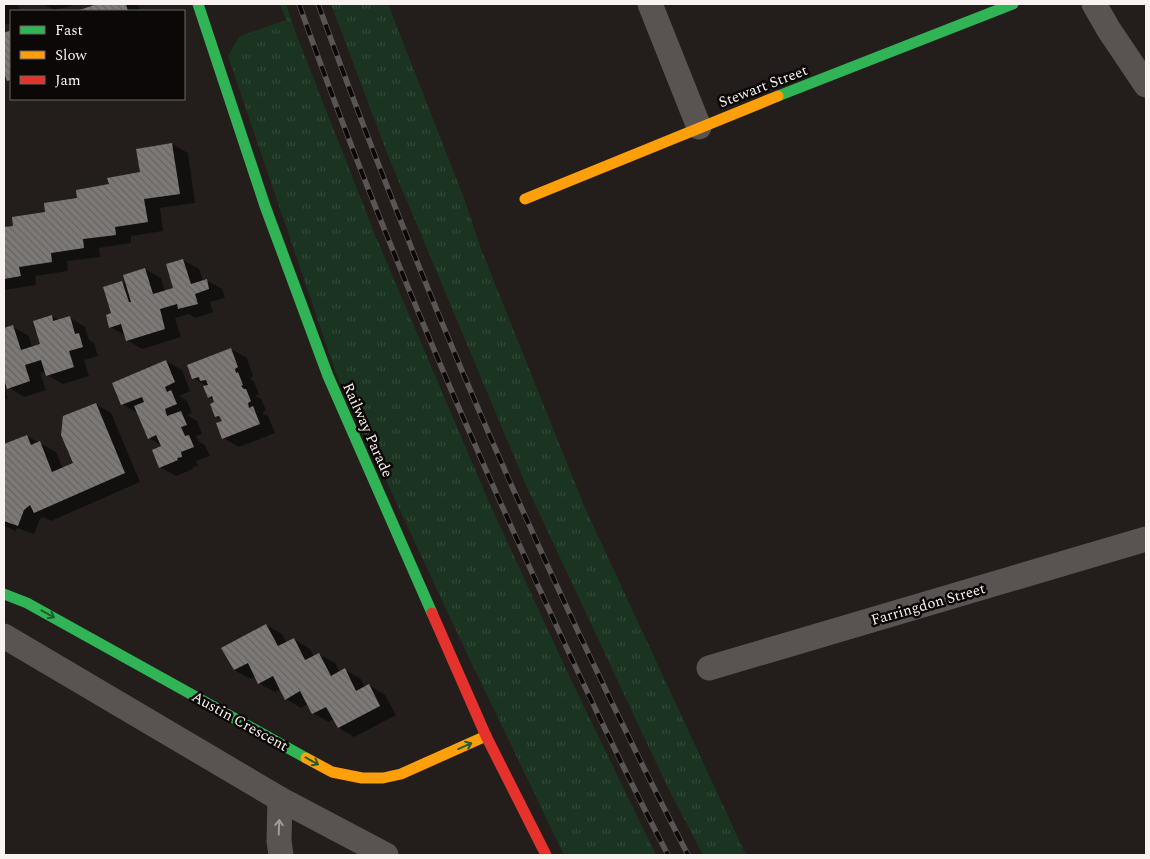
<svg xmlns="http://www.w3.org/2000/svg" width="1150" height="859" font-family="Spectral,serif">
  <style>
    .grass { fill: url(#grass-tufts) }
    .shadow { fill: #0007 }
    .building { fill: url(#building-back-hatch) }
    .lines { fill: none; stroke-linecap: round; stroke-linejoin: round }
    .street { stroke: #595352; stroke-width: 25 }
    .fast { stroke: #30b455; stroke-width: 11 }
    .slow { stroke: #ff9f0a; stroke-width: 11 }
    .jam { stroke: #e5322d; stroke-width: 11 }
    .rail-casing { stroke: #5a5555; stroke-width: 5.5 }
    .rail { stroke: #0c0807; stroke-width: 4; stroke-dasharray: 11; stroke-linecap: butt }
    .oneway { stroke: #1e5e2e }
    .oneway2 { stroke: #a19b99 }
    .labels { text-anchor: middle; stroke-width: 5; stroke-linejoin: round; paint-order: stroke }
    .street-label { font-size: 15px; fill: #f8f2f0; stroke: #0c0807 }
  </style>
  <defs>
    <pattern id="grass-tufts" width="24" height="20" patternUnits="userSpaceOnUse" patternTransform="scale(1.25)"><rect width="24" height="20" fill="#1b3421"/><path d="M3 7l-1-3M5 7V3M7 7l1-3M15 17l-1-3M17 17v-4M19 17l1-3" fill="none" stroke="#324837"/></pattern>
    <pattern id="building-back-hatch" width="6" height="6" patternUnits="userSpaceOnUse" patternTransform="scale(1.25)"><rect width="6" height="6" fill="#7d7977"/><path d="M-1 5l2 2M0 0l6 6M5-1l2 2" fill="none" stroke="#666362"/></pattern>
  </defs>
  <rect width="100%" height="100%" fill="#231e1c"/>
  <!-- grass -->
  <g class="grass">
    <path d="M280 4H286L295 31 375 235 488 500 570 678 656 855H564L461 641 336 373 228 56 240 36 286 20Z"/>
    <path d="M331 4H388L465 201 481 249 585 508 746 855H703L668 788 526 485 389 158Z"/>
  </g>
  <!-- shadow -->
  <g class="shadow">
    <path d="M4 4H21H18L20 11H11V23L4 25Z"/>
    <path d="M43 4H79L54 10Z"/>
    <path d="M101 4H136L138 5 140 11H80Z"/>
    <path d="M11 31V82L8 81 4 68V34Z"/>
    <path d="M172 144 188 153 195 203 160 208 163 231 131 236V243L99 248 100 257 67 261 68 271 35 276 36 285 4 290V229L14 227 142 173Z"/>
    <path d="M183 260 199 269 203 281 206 280 222 289 225 298 210 302 213 312 195 318 189 314 175 318 181 337 142 349 127 340 125 335 110 327 122 282 128 286 145 269 161 278 165 292 174 289Z"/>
    <path d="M52 316 59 320 69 317 85 327 89 340 94 343 98 356 84 360 89 376 63 384 47 375 46 372 40 373 46 390 24 397 8 387 5 388 8 399 4 400V330L13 327 29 336 32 347 41 345Z"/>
    <path d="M231 349 247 358 253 376 250 378 254 382 259 394 255 396 261 399 266 410 263 412V414L268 416 275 433 239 447 223 438 225 421 216 417 215 401 209 397 207 386 193 378Z"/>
    <path d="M166 361 182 370 190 391 179 396 187 401 192 413 187 415 197 421 202 434 196 436 199 442 205 445 210 456 196 461 198 466 193 467V469L176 476 160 467 164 447 149 438 139 414 122 404Z"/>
    <path d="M96 404 111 413 140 482 51 521 43 517 40 519 34 534 17 528 16 531 4 526V445L27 436 56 452 63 469 74 464Z"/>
    <path d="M266 625 282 634 287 643 294 639 310 649 314 657 319 654 335 663 340 672 345 670 361 679 365 687 369 685 385 695 396 715 354 737 339 728 334 719 329 722 313 713 308 704 301 708 286 699 280 689 275 692 259 683 256 676 250 679 234 670Z"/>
  </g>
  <!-- building -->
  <g class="building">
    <path d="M97 4H126L128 11H77Z"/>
    <path d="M11 30V80L7 81 4 72V33Z"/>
    <path d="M172 143 180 194 144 199 148 222 115 227 116 235 83 239 84 248 51 253 52 262 19 267 21 276 4 279V227L13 226 12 217 45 212 44 203 77 198 76 190 109 184 107 178 140 172 136 149Z"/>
    <path d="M183 259 191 284 207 279 209 289 195 294 198 304 178 309 177 304 160 309 165 329 126 341 121 324 109 328 106 315 111 313 103 287 122 281 129 302H131L123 275 145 268 153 294 173 288 166 264Z"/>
    <path d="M52 315 53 321 70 316 75 334 79 333 83 347 69 351 74 367 46 376 41 360 25 365 30 381 7 389 4 379V328L13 325 21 350 40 344 33 321Z"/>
    <path d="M231 348 238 367 235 369 236 373 238 372 243 385 241 386 244 389H246L251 401 248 403 249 408 253 406 260 424 222 439 216 423 222 421 219 416 215 417 210 404 214 402 212 396 208 398 203 386 208 385 206 380 200 381 199 377 192 379 187 365Z"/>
    <path d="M166 360 175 382 165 387 167 392 171 390 177 404 165 409 167 416 181 411 187 425 181 427 185 436 189 435 194 447 181 452 182 457 177 458 178 460 159 468 152 450 161 446 156 435 148 439 134 406 144 402 142 397 121 405 112 383Z"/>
    <path d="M96 403 125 473 34 513 30 505 24 510 18 526 4 521V444L27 435 31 445 40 441 52 472 73 463 61 435 63 416Z"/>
    <path d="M266 624 278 646 294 638 305 660 319 653 331 676 345 668 356 691 369 684 380 706 338 728 326 707 312 714 300 691 285 700 273 676 258 684 248 663 234 670 221 648Z"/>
  </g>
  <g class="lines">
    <!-- street -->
    <g class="street">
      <path d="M650 4 699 127"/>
      <path d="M1094 4 1109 30 1146 85"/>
      <path d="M4 636 280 799 386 855"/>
      <path d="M709 668 1146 539"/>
      <path d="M280 799 279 841 281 855"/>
    </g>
    <!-- fast -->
    <g class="fast">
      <path d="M198 4 265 206 328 376 432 613"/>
      <path d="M778 96 1013 4"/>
      <path d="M4 594 27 603 306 758"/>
    </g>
    <!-- slow -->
    <g class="slow">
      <path d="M525 199 778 96"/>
      <path d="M306 758 332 772 362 778H383L401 774 486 736"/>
    </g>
    <!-- jam -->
    <path class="jam" d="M432 613 486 736 546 855"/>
    <defs>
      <g id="rail">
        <path d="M299 4C358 171 426 335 498 497 552 618 607 738 668 855"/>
        <path d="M318 4C424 294 546 580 688 855"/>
      </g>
    </defs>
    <!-- rail casing -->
    <use href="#rail" class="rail-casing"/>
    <!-- rail -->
    <use href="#rail" class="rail"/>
  </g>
  <!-- one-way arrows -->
  <defs><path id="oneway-shaft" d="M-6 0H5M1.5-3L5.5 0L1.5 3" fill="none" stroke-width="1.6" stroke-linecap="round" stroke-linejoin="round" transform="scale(1.25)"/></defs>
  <g class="oneway">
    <use href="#oneway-shaft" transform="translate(48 614) rotate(29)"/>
    <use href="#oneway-shaft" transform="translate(465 746) rotate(-24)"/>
    <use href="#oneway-shaft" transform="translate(312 761) rotate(29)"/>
  </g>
  <use class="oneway2" href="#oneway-shaft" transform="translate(279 827) rotate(-88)"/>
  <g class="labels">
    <!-- street labels -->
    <g class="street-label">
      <text transform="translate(763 86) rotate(-21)" y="5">Stewart Street</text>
      <text transform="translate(368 430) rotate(66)" y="5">Railway Parade</text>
      <text transform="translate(928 604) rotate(-16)" y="5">Farringdon Street</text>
      <text transform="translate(240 721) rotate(29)" y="5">Austin Crescent</text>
    </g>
  </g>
  <!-- border -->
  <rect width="1150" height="859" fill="none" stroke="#f8f2f0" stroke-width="10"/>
  <!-- legend -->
  <rect x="10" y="10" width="175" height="90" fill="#0c0807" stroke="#6a6664"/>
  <rect x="20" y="26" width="25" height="8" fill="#30b455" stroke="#6a6664"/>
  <text x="55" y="35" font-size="15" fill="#f8f2f0">Fast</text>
  <rect x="20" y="51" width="25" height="8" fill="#ff9f0a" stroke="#6a6664"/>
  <text x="55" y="60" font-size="15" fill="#f8f2f0">Slow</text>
  <rect x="20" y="76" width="25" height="8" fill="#e5322d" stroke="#6a6664"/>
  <text x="55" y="85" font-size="15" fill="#f8f2f0">Jam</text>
</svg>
